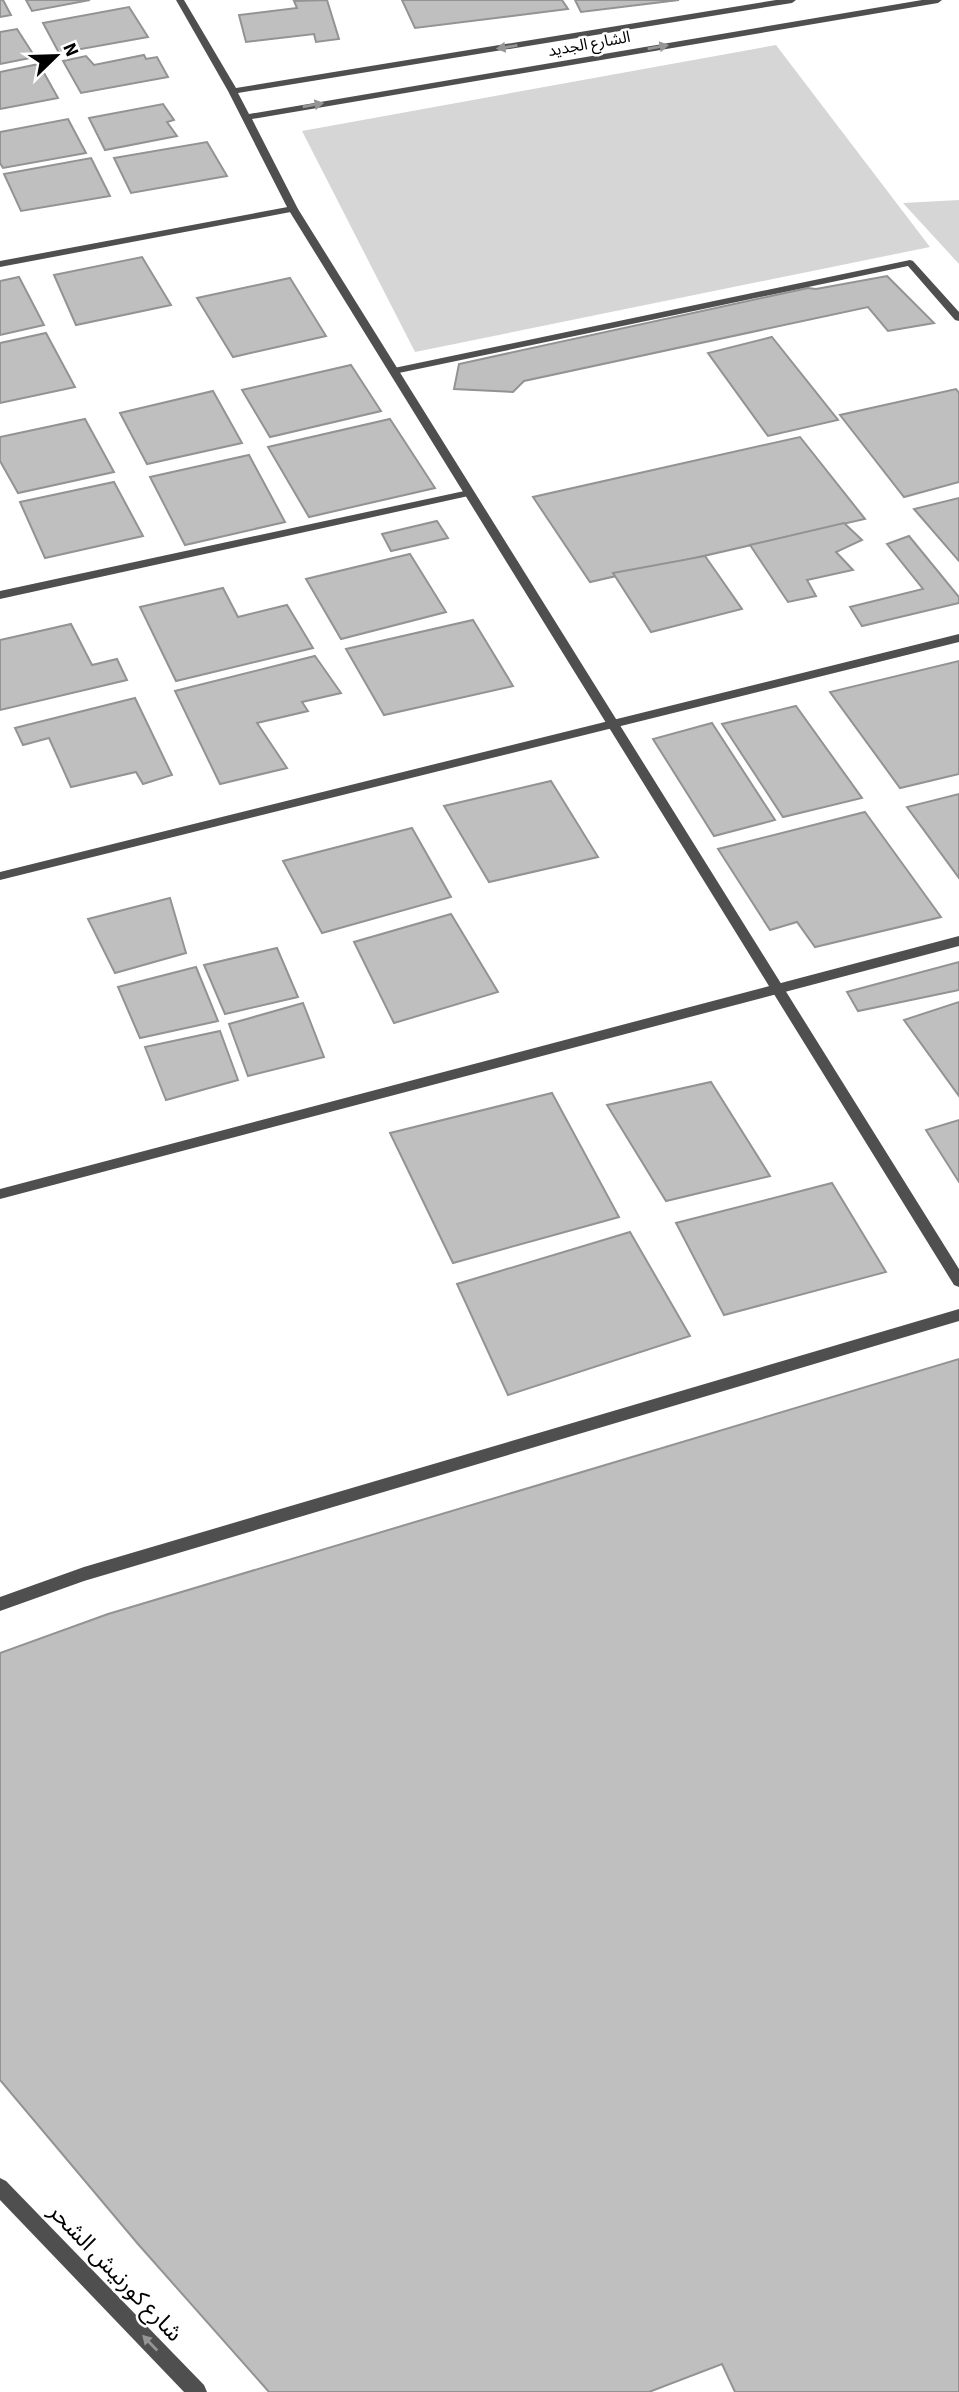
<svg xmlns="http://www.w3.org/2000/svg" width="959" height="2392" font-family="'Source Sans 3','Noto Sans Arabic',sans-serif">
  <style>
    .green { fill: #d6d6d6 }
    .building { fill: #bfbfbf; stroke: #939393; stroke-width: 2 }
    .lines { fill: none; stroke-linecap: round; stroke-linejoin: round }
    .minor { fill: #4f4f4f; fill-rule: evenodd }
    .tertiary { fill: #4f4f4f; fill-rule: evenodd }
    .oneway { fill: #959595 }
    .labels { text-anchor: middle; stroke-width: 5; stroke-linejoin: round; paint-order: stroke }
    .far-street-label { font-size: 16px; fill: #000; stroke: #fff }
    .near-street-label { font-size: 23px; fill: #000; stroke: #fff }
  </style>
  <rect width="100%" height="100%" fill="#fff"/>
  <!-- green -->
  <g class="green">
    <path d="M776 45 930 247 415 352 302 131Z"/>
    <path d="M959 200V264L903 203Z"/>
  </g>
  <!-- building -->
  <g class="building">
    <path d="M0 0H3L11 15 0 17Z"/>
    <path d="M26 0H90L32 11Z"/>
    <path d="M327 0 339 39 316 42 314 34 246 42 239 15 297 8 294 1Z"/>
    <path d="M402 0H562L568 9 415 28Z"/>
    <path d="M575 0H679L581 12Z"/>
    <path d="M129 7 148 37 59 53 43 23Z"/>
    <path d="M17 29 35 57 0 64V32Z"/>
    <path d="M144 55 146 59 157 57 168 77 81 93 63 61 86 56 94 65Z"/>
    <path d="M39 64 58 98 0 109V72Z"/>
    <path d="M163 104 174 120 167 122 177 136 105 150 89 118Z"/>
    <path d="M68 119 86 153 3 168 0 163V132Z"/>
    <path d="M207 142 227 176 131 193 114 158Z"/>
    <path d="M91 158 110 196 21 211 4 174Z"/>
    <path d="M142 257 171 305 76 325 54 275Z"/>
    <path d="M887 276 934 323 888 331 868 307 524 381 513 392 454 389 459 364 808 288 816 289Z"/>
    <path d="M19 277 44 325 0 335V281Z"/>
    <path d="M290 278 326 336 233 357 197 298Z"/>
    <path d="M46 333 75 387 0 403V343Z"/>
    <path d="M772 337 838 420 768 436 708 353Z"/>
    <path d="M351 365 381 411 270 437 242 390Z"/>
    <path d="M956 389 959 393V482L904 497 840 415Z"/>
    <path d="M213 391 242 443 147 464 120 413Z"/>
    <path d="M85 419 114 472 18 493 0 461V437Z"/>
    <path d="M390 419 435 488 309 517 268 447Z"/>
    <path d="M800 437 865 519 590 582 533 497Z"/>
    <path d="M249 455 285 522 185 545 150 477Z"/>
    <path d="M114 482 143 536 45 558 20 502Z"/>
    <path d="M959 498V561L914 509Z"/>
    <path d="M437 521 448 538 391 551 382 534Z"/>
    <path d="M844 523 862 540 836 552 853 570 807 580 816 596 788 602 750 545Z"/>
    <path d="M909 536 959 597V603L862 626 850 607 923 589 887 544Z"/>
    <path d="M410 554 446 612 341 639 306 579Z"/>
    <path d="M705 556 742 609 651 632 613 573Z"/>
    <path d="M223 588 238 617 287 605 313 648 176 681 140 607Z"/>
    <path d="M473 620 513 686 384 715 346 649Z"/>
    <path d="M71 624 92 665 117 659 127 680 0 710V640Z"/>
    <path d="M315 656 341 693 302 702 308 711 257 723 287 768 220 784 175 691Z"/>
    <path d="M959 661V774L900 788 830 692Z"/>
    <path d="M135 698 172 775 143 784 136 772 71 787 49 738 23 745 15 728Z"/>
    <path d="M796 706 862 798 783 817 722 724Z"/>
    <path d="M712 723 775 820 714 836 653 739Z"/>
    <path d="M551 781 598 857 489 882 444 806Z"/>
    <path d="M959 794V878L907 807Z"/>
    <path d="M865 812 941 917 815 947 797 922 770 930 718 849Z"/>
    <path d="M412 828 451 897 322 933 283 861Z"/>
    <path d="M170 898 186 953 115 973 88 919Z"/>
    <path d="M451 914 498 992 394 1023 354 942Z"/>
    <path d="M277 948 298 997 225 1014 204 965Z"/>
    <path d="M959 962V990L858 1011 847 992Z"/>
    <path d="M196 967 218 1021 140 1038 118 987Z"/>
    <path d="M959 1002V1096L904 1020Z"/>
    <path d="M303 1003 324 1057 248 1076 229 1024Z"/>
    <path d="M220 1031 238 1080 166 1100 145 1047Z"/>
    <path d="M711 1082 770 1176 666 1201 607 1105Z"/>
    <path d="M552 1093 619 1217 453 1263 390 1133Z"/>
    <path d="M959 1120V1182L926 1130Z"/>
    <path d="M832 1183 886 1272 724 1315 676 1223Z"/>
    <path d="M630 1232 690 1336 508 1395 457 1284Z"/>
    <path d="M959 1359V2392H735L722 2364 649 2392H269L138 2244 0 2080V1653L108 1614Z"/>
  </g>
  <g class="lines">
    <!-- minor -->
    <g class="minor">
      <path d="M293 206 298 209 296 211 0 267V261Z"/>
      <path d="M910 260 913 261 959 312V321L955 320 908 266 394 374 389 371 394 368Z"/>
      <path d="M469 490 473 491V495L0 599V591Z"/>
      <path d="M959 634V642L0 880V872Z"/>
      <path d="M959 936V946L0 1199V1189Z"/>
      <path d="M959 1309V1321L84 1581 0 1611V1597L84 1567Z"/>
    </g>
    <!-- tertiary -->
    <g class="tertiary">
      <path d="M176 0H184L236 88 776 0H796L792 3 238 93 249 114 922 0H942L938 3 252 119 298 209 959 1269V1287L954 1285 288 209 228 91Z"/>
      <path d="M0 2178 6 2181 204 2385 207 2392H184L0 2200Z"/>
    </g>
  </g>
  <!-- one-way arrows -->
  <defs><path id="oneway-solid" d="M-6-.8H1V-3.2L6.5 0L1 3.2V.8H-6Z" transform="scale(1.75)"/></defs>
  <g class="oneway">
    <use href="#oneway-solid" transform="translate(507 47) rotate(171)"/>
    <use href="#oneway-solid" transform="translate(658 47) rotate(-10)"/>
    <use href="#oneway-solid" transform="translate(313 105) rotate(-10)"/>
    <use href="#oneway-solid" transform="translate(150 2343) rotate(-134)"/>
  </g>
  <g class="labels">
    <!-- far-street labels -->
    <g class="far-street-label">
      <text transform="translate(589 43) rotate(-10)" y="6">الشارع الجديد</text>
    </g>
    <!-- near-street labels -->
    <g class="near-street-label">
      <text transform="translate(116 2272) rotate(46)" y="8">شارع كورنيش الشحر</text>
    </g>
  </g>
  <!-- north arrow -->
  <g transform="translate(56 56) rotate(67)" stroke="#ffffff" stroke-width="5" paint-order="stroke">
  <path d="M0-5L12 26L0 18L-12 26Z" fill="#000000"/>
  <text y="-10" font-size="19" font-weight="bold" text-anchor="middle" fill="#000000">N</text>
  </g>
</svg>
